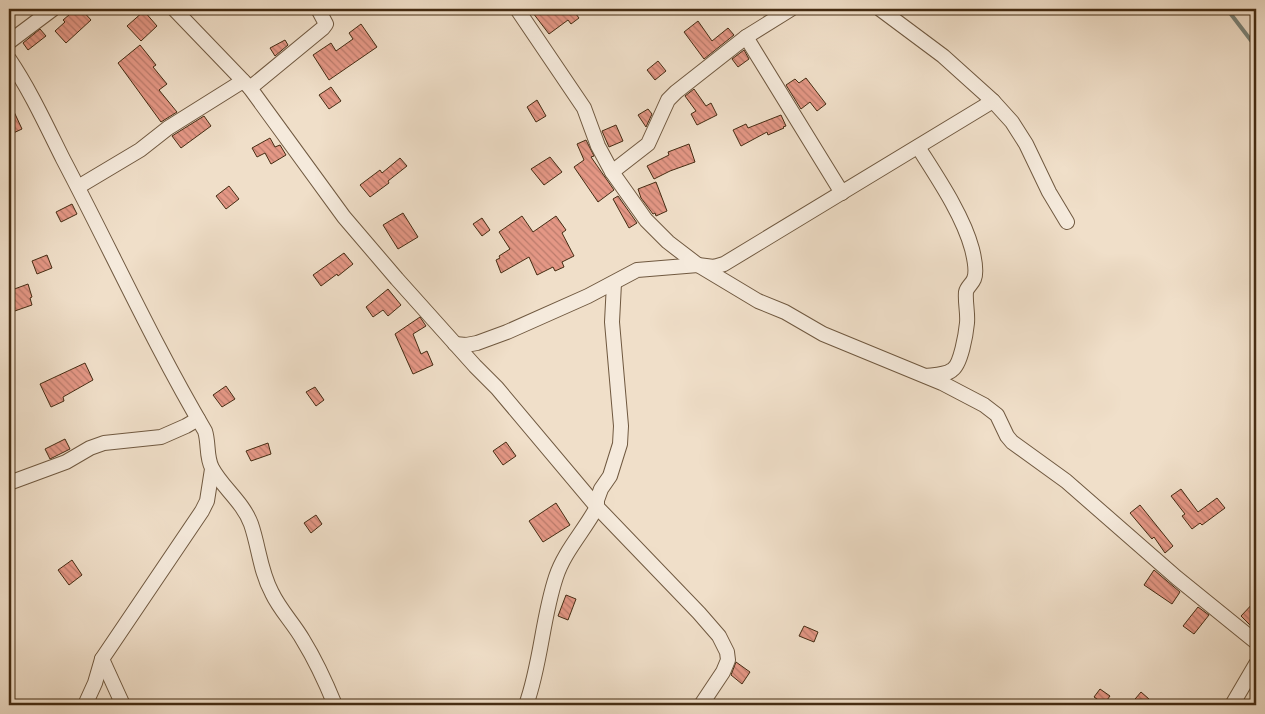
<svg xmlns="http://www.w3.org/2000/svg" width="1265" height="714" font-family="'Old Standard TT',serif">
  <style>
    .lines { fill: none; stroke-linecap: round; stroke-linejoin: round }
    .stream { stroke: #798278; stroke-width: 4 }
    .building { fill: url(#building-back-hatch); stroke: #452c13 }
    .street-casing { stroke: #705940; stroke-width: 16 }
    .street { stroke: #f5eadc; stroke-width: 14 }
  </style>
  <defs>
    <pattern id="building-back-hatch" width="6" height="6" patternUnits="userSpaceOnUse" patternTransform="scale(1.25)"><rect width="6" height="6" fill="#e49785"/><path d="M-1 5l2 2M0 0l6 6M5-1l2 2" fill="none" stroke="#bb7b6c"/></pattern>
  </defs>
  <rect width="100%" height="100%" fill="#f0dfc9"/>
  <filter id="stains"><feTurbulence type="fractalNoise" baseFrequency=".004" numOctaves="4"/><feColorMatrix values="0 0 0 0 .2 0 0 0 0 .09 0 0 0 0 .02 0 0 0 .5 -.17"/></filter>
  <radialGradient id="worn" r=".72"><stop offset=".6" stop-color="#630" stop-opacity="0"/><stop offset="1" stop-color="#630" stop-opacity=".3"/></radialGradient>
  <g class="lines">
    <!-- stream -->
    <path class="stream" d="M1227 9 1256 47"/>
  </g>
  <!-- building -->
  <g class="building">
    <path d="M76 9H81L91 20 66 43 55 31 65 22 63 20Z"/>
    <path d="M538 9H562L565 13 572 9 579 18 571 24 568 20 549 34 533 13Z"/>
    <path d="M144 11 157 26 141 41 127 26Z"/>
    <path d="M698 21 712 41 728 28 734 35 704 59 684 32Z"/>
    <path d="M361 24 377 47 329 80 313 55 331 43 336 51 353 39 349 33Z"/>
    <path d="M40 29 46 36 28 50 23 43Z"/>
    <path d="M285 40 288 45 275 56 270 48Z"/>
    <path d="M140 45 156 65 153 67 167 84 159 90 177 112 161 122 118 63Z"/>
    <path d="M744 50 749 59 738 67 732 59Z"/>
    <path d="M658 61 666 71 655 80 647 70Z"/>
    <path d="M806 78 826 104 817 111 810 102 801 109 786 85 795 79 799 83Z"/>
    <path d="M331 87 341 101 329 109 319 95Z"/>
    <path d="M694 89 706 106 711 103 717 115 697 125 691 114 696 111 685 96Z"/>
    <path d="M537 100 546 116 536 122 527 107Z"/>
    <path d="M9 101 22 129 9 135Z"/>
    <path d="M648 109 652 114 646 127 638 115Z"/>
    <path d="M781 115 786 126 783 127 784 128 768 135 767 132 741 146 733 130 746 124 748 128Z"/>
    <path d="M204 116 211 126 181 148 172 136Z"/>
    <path d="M616 125 623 141 609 147 602 131Z"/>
    <path d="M270 138 275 147 280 145 286 155 271 164 265 153 257 157 252 148Z"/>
    <path d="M586 140 594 156 591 157 614 190 598 202 574 167 584 160 577 144Z"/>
    <path d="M689 144 695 162 670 171 654 179 647 166 669 155 668 152Z"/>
    <path d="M550 157 562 172 544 185 531 169Z"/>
    <path d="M400 158 407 166 388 181 389 183 370 197 360 185 380 170 382 173Z"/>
    <path d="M656 182 667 211 656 216 655 213 653 214 641 198 638 189Z"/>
    <path d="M229 186 239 199 226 209 216 196Z"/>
    <path d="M618 196 637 223 629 228 613 199Z"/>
    <path d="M72 204 77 214 61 222 56 212Z"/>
    <path d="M403 213 418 237 398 249 383 225Z"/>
    <path d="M522 216 533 232 556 216 566 230 562 233 574 256 562 262 564 267 555 271 553 267 537 275 529 257 501 273 496 260 500 258 499 256 510 249 499 232Z"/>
    <path d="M482 218 490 230 482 236 473 224Z"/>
    <path d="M344 253 353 264 338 276 337 274 321 286 313 275Z"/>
    <path d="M47 255 52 268 37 274 32 261Z"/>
    <path d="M28 284 32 297 30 298 32 305 9 313V291Z"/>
    <path d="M388 289 401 305 388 316 383 310 373 317 366 307Z"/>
    <path d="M420 317 426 326 413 334 421 354 427 351 433 365 413 374 395 334Z"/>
    <path d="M85 363 93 380 63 397 64 401 51 407 40 384Z"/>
    <path d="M226 386 235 399 222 407 213 395Z"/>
    <path d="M315 387 324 400 316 406 306 392Z"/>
    <path d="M65 439 70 449 50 459 45 449Z"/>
    <path d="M506 442 516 456 503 465 493 451Z"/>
    <path d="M268 443 271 454 251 461 246 451Z"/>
    <path d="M1181 489 1198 512 1217 498 1225 508 1202 525 1200 523 1192 529 1182 516 1185 514 1171 496Z"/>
    <path d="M556 503 570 525 543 542 529 521Z"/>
    <path d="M1140 505 1173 546 1165 553 1154 537 1152 539 1130 513Z"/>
    <path d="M316 515 322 524 311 533 304 523Z"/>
    <path d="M72 560 82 575 69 585 58 570Z"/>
    <path d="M1154 570 1180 592 1172 604 1144 585Z"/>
    <path d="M566 595 576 599 568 620 558 616Z"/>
    <path d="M1256 600V631L1241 616Z"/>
    <path d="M1198 607 1209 615 1194 634 1183 626Z"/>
    <path d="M804 626 818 632 814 642 799 636Z"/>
    <path d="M736 662 750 672 742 684 731 675Z"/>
    <path d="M1100 689 1110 696 1104 704 1094 697Z"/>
    <path d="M1141 692 1149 699 1144 705H1130Z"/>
  </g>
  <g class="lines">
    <defs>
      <g id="street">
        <path d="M174 9 250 88 344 217 397 279 475 366 497 388 597 507 699 613 719 636 727 652 728 660 723 672 701 705"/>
        <path d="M517 9 584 108 598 146 612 172 646 220 668 242 698 265 758 301 785 312 823 334 942 383 984 405 997 415 1007 436 1012 442 1066 481 1177 578 1256 642"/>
        <path d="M880 9 943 56 993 101 1012 122 1026 144 1049 192 1067 222"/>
        <path d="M746 37 842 193"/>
        <path d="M9 42 53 9"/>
        <path d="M9 59C30 90 46 125 63 159 111 250 153 343 205 431 209 443 206 457 212 468 222 487 243 502 251 524 259 547 260 571 272 593 280 610 294 624 303 640 316 661 326 683 335 705"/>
        <path d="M250 88 323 28 326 24 318 9"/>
        <path d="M918 147C937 177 963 215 972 249 974 257 977 272 974 279 972 284 967 287 966 292 965 302 968 313 967 323 966 333 961 365 952 370 946 375 934 375 926 376"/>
        <path d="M612 172 648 144 668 100 676 92 746 37 791 9"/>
        <path d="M78 187 140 150 168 128 243 81"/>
        <path d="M455 344 466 345 477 343 507 332 588 296 637 270 698 265 714 267 724 264 993 101"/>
        <path d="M9 483 66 462 90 448 104 443 161 437 186 426 198 419"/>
        <path d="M102 659 123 705"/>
        <path d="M85 705 95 683 102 659 202 511 207 501 212 469"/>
        <path d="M526 705C541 664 542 619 556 577 564 552 584 531 597 507V500L601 489 610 476 620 444 621 426 612 322 614 283"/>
        <path d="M1232 705 1256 664"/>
      </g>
    </defs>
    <!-- street casing -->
    <use href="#street" class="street-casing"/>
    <!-- street -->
    <use href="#street" class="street"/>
  </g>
  <!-- margin -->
  <rect width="1265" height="714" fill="none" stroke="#f0dfc9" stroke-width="30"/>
  <rect x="10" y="10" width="1245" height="694" fill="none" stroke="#452c13" stroke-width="2.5"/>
  <rect x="15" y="15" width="1235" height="684" fill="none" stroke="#452c13"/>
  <rect width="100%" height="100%" filter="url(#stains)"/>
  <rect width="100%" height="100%" fill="url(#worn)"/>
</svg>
